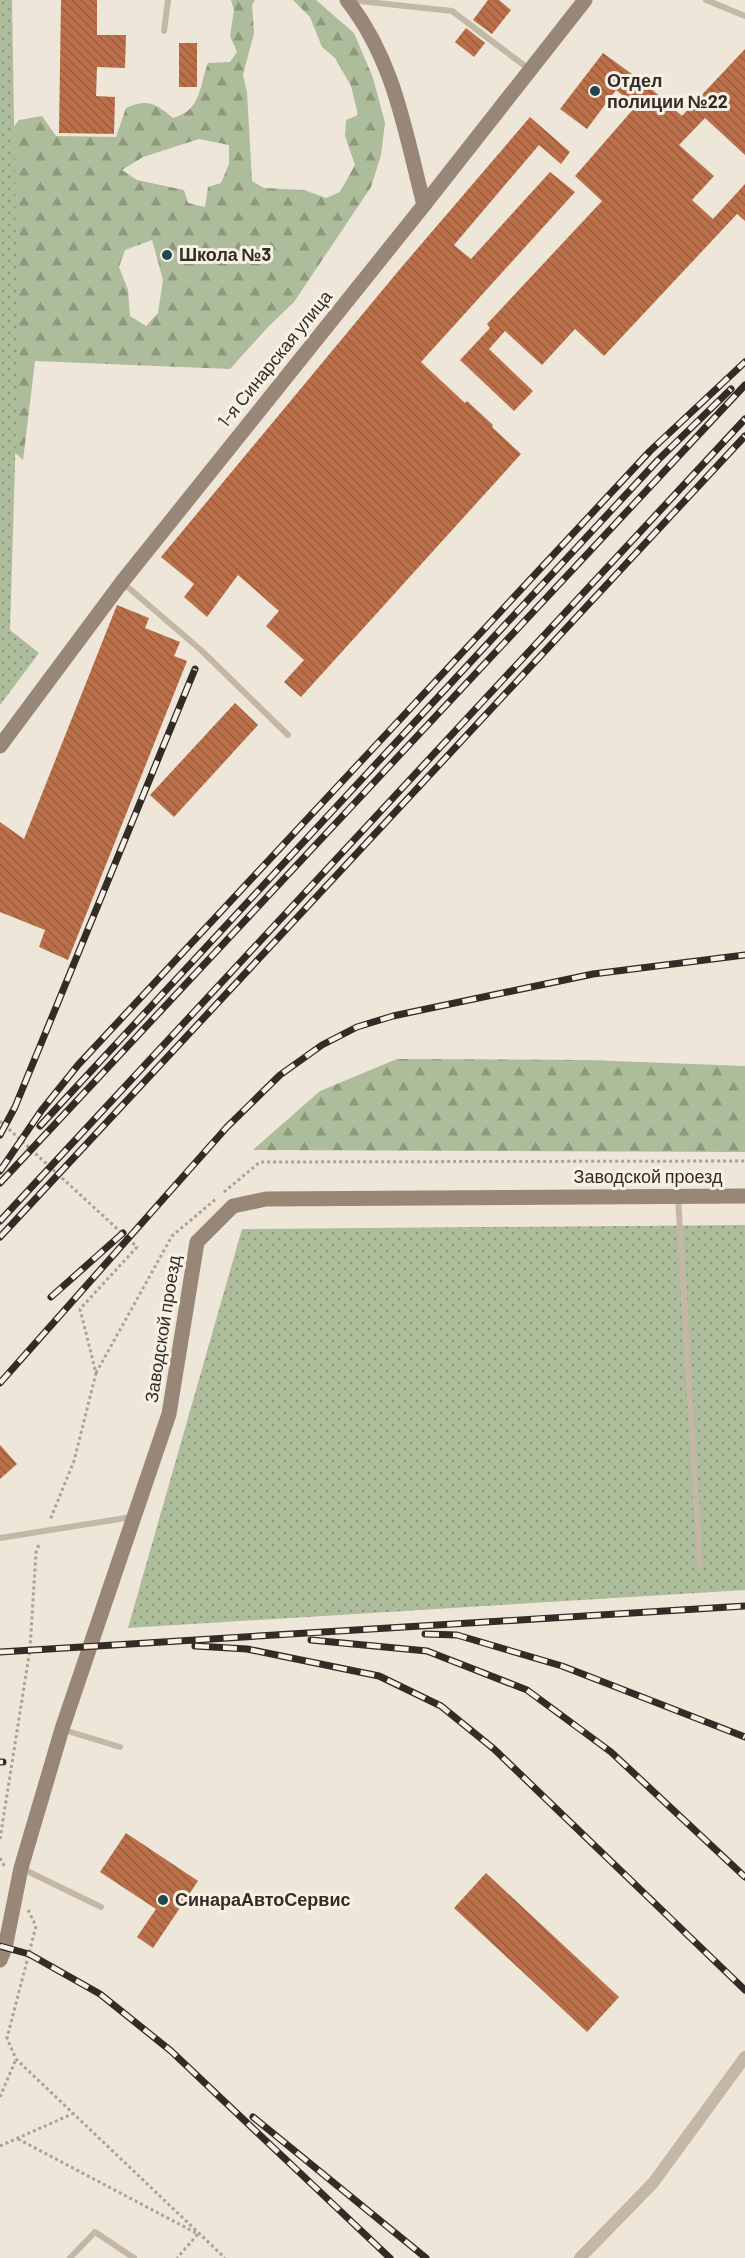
<svg xmlns="http://www.w3.org/2000/svg" width="745" height="2258" font-family="Barlow,sans-serif">
  <style>
    .forest { fill: url(#forest-firs); fill-rule: evenodd }
    .park { fill: url(#park-dots) }
    .building { fill: url(#building-back-hatch) }
    .lines { fill: none; stroke-linecap: round; stroke-linejoin: round }
    .path { stroke: #b0a190; stroke-width: 3; stroke-dasharray: 3 3; stroke-linecap: butt }
    .lane { stroke: #c5b7a5; stroke-width: 6 }
    .street { stroke: #c5b7a5; stroke-width: 12 }
    .secondary { stroke: #988677; stroke-width: 15 }
    .rail-casing { stroke: #322b26; stroke-width: 7 }
    .rail { stroke: #f7f0e4; stroke-width: 4.5; stroke-dasharray: 14; stroke-linecap: butt }
    .poi-dot { fill: #1f474f; stroke: #f7f0e4; stroke-width: 2 }
    .labels { text-anchor: middle; stroke-width: 6; stroke-linejoin: round; paint-order: stroke }
    .poi-label { font-size: 18px; font-weight: bold; fill: #322b26; stroke: #f7f0e4; text-anchor: start }
    .street-label { font-size: 18px; fill: #322b26; stroke: #f7f0e4 }
  </style>
  <defs>
    <pattern id="forest-firs" width="22" height="20" patternUnits="userSpaceOnUse" patternTransform="scale(1.5)"><rect width="22" height="20" fill="#adbc9a"/><path d="M5 1l3.5 6h-7zM16 11l3.5 6h-7z" fill="#8d997d"/></pattern>
    <pattern id="park-dots" width="8" height="8" patternUnits="userSpaceOnUse" patternTransform="scale(1.5)"><rect width="8" height="8" fill="#adbc9a"/><path d="M2 2h.1M6 6h.1" fill="none" stroke="#8d997d" stroke-width="1.8" stroke-linecap="round"/></pattern>
    <pattern id="building-back-hatch" width="6" height="6" patternUnits="userSpaceOnUse" patternTransform="scale(1.5)"><rect width="6" height="6" fill="#bb7049"/><path d="M-1 5l2 2M0 0l6 6M5-1l2 2" fill="none" stroke="#995c3d"/></pattern>
  </defs>
  <rect width="100%" height="100%" fill="#eee6d8"/>
  <!-- forest -->
  <g class="forest">
    <path d="M231 0H255L252 5 254 33 243 75 247 92 252 181 264 188 304 190 326 198 340 192 355 165 345 136 346 120 358 115 351 86 335 58 322 47 310 17 293 0H316L354 33 373 78 385 123 381 155 371 187 294 302 269 326 230 369 35 361 23 460 9 447 0 205 8 134 19 120 42 116 56 136 116 137 126 108C148 98 156 104 173 118 202 110 199 86 208 63L230 62 237 52 230 36 234 10ZM199 139 229 145V164L221 183 208 187 205 207 188 203 184 190 137 180 122 170 143 157ZM152 240 163 280 158 313 146 326 130 316 128 290 119 267 125 250Z"/>
    <path d="M397 1059 587 1060 745 1066V1152L253 1150 320 1091Z"/>
  </g>
  <!-- park -->
  <g class="park">
    <path d="M0 0H12L18 364 10 630 39 653 0 705Z"/>
    <path d="M745 1225V1590L128 1628 242 1229Z"/>
  </g>
  <!-- building -->
  <g class="building">
    <path d="M61 0H97V35H126L125 68 97 67 96 96 115 97 114 134 59 133Z"/>
    <path d="M488 0H499L511 10 492 34 473 20Z"/>
    <path d="M466 28 485 43 474 57 455 42Z"/>
    <rect x="179" y="43" width="18" height="44"/>
    <path d="M745 49V155L705 118 679 145 714 176 692 200 713 219 745 184V221L737 214 604 356 575 329 542 365 505 331 489 349 533 391 514 411 460 360 490 328 487 324 602 201 575 176 636 106 616 90 587 129 560 109 603 53 647 85 682 116Z"/>
    <path d="M530 117 570 152 561 164 539 145 454 245 471 259 550 172 575 192 421 362 465 403 467 401 493 425 492 427 521 454 301 697 284 682 304 660 266 626 279 611 238 575 207 617 184 597 194 584 161 557 400 269Z"/>
    <path d="M117 605 149 618 145 628 180 642 174 656 187 661 68 960 39 947 45 930 0 912V822L24 839Z"/>
    <path d="M235 703 258 725 174 817 150 795Z"/>
    <path d="M0 1445 17 1464 0 1479Z"/>
    <path d="M126 1833 198 1881 153 1948 137 1937 156 1909 100 1872Z"/>
    <path d="M486 1873 619 1997 587 2032 454 1908Z"/>
  </g>
  <g class="lines">
    <!-- path -->
    <g class="path">
      <path d="M0 1121 137 1247 80 1309 96 1373 74 1461 50 1520"/>
      <path d="M224 1192 260 1162 745 1161"/>
      <path d="M96 1373 172 1236 217 1198"/>
      <path d="M0 1839 30 1649 36 1552 40 1542"/>
      <path d="M0 1858 5 1867"/>
      <path d="M28 1910 36 1926 7 2038 16 2059 225 2258"/>
      <path d="M0 2097 16 2059"/>
      <path d="M18 2139 198 2234 177 2258"/>
      <path d="M0 2146 72 2114"/>
    </g>
    <!-- lane -->
    <g class="lane">
      <path d="M350 0 452 11 529 69"/>
      <path d="M706 0 745 16"/>
      <path d="M164 31 168 0"/>
      <path d="M123 583 202 651 288 735"/>
      <path d="M678 1197 700 1565"/>
      <path d="M0 1538 132 1517"/>
      <path d="M64 1730 120 1747"/>
      <path d="M21 1868 101 1907"/>
      <path d="M70 2258 95 2232 134 2258"/>
    </g>
    <!-- street -->
    <path class="street" d="M580 2258 653 2183 745 2057"/>
    <!-- secondary -->
    <g class="secondary">
      <path d="M347 0C395 61 405 132 424 205"/>
      <path d="M0 746 122 582 424 205 585 0"/>
      <path d="M0 1960 5 1948 21 1868 62 1729 169 1414 197 1242 233 1206 266 1199 745 1196"/>
    </g>
    <defs>
      <g id="rail">
        <path d="M40 1126 658 460 731 389"/>
        <path d="M0 1135 15 1107 195 669"/>
        <path d="M0 1171 41 1111 78 1065 650 451 745 362"/>
        <path d="M0 1183 745 385"/>
        <path d="M0 1221 745 419"/>
        <path d="M0 1237 745 436"/>
        <path d="M51 1297 123 1233"/>
        <path d="M0 1383 227 1127 280 1075 322 1045 357 1027 393 1016 593 974 745 955"/>
        <path d="M425 1634 457 1635 562 1666 745 1737"/>
        <path d="M311 1640 427 1651 527 1690 611 1752 745 1877"/>
        <path d="M195 1646 247 1649 379 1676 441 1706 494 1749 745 1990"/>
        <path d="M0 1652 745 1606"/>
        <path d="M0 1762H3"/>
        <path d="M0 1946 29 1954 100 1994 171 2051 390 2258"/>
        <path d="M253 2117 426 2258"/>
      </g>
    </defs>
    <!-- rail casing -->
    <use href="#rail" class="rail-casing"/>
    <!-- rail -->
    <use href="#rail" class="rail"/>
  </g>
  <!-- markers -->
  <g class="poi-dot">
    <circle cx="595" cy="91" r="6"/>
    <circle cx="167" cy="255" r="6"/>
    <circle cx="163" cy="1900" r="6"/>
  </g>
  <g class="labels">
    <!-- poi labels -->
    <g class="poi-label">
      <text x="607" y="87">Отдел<tspan x="607" dy="21">полиции №22</tspan></text>
      <text x="179" y="261">Школа №3</text>
      <text x="175" y="1906">СинараАвтоСервис</text>
    </g>
    <!-- street labels -->
    <g class="street-label">
      <text transform="translate(275 359) rotate(-51)" y="6">1-я Синарская улица</text>
      <text x="648" y="1183">Заводской проезд</text>
      <text transform="translate(163 1329) rotate(-81)" y="6">Заводской проезд</text>
    </g>
  </g>
</svg>
